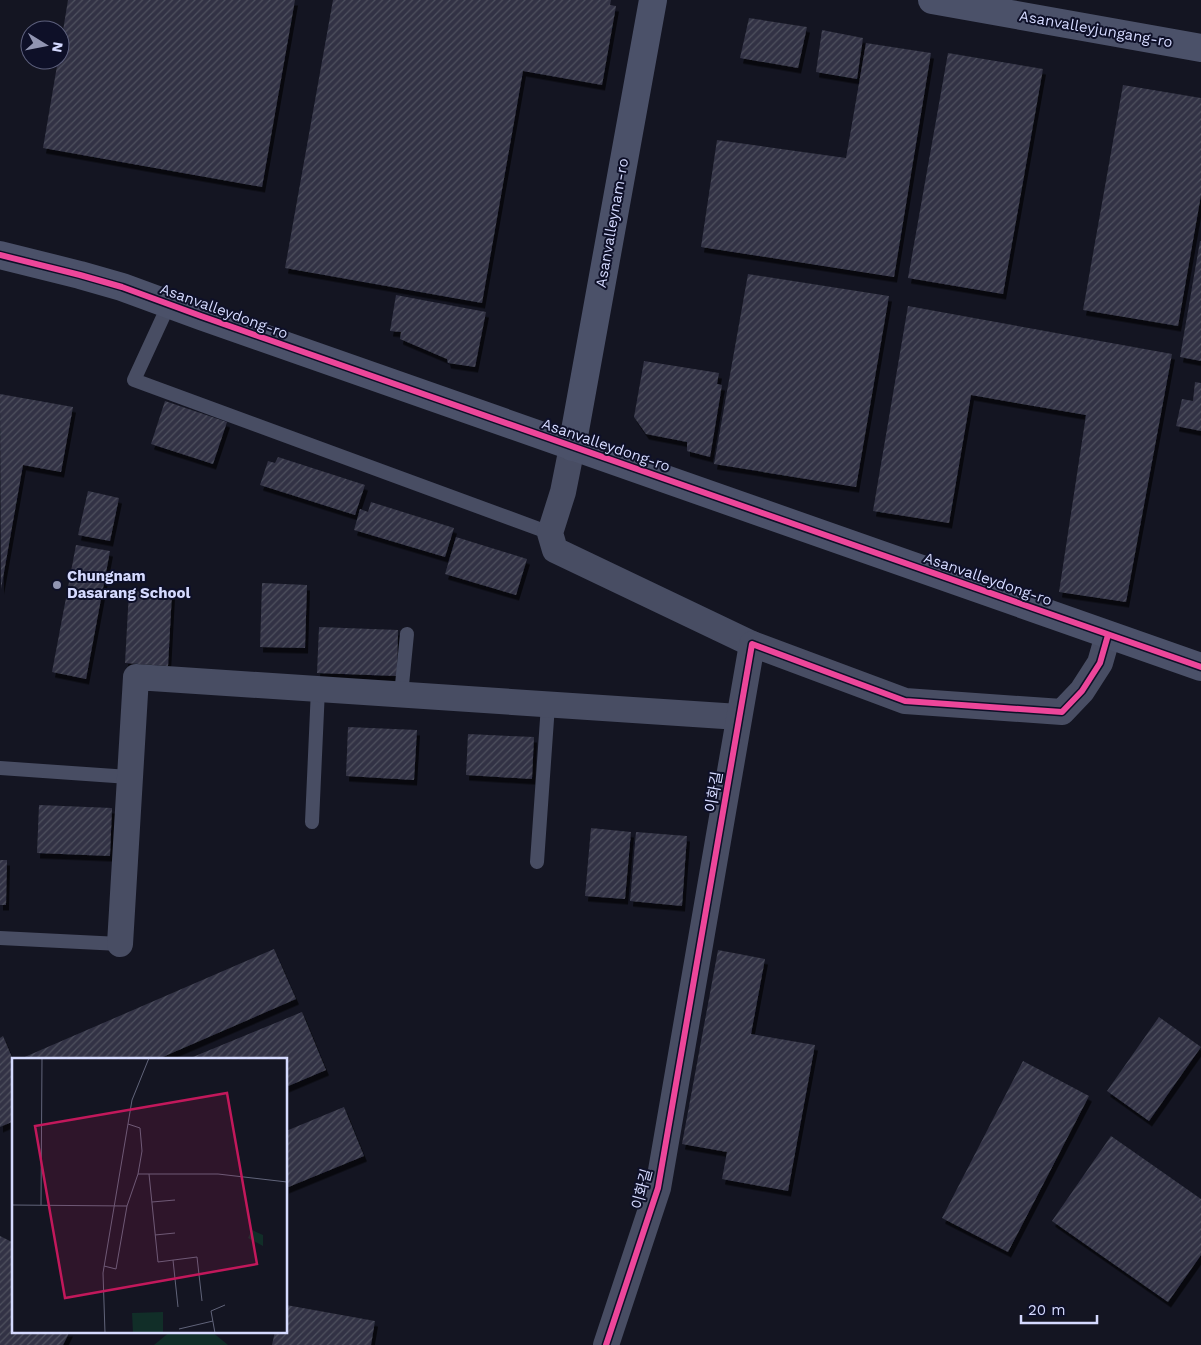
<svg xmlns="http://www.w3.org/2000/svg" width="1201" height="1345" font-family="'Work Sans','Noto Sans KR',sans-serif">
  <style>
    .grass { fill: #112e28 }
    .building { fill: url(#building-hatch); filter: url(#shadow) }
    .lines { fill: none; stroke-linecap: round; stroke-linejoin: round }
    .lane { stroke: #484d63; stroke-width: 14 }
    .street { stroke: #484d63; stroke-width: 26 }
    .secondary { stroke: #4b5169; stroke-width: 28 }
    .cycleway-casing { stroke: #0e1028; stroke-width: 9 }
    .cycleway { stroke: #ed469a; stroke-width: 6 }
    .poi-dot { fill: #9195b2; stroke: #0e1028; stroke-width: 2 }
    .labels { text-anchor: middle; stroke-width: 4; stroke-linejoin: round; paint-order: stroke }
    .street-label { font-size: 15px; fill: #d5daff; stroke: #0e1028 }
    .poi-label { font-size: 15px; font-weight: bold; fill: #d5daff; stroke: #0e1028; text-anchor: start }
    .inset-road { fill: none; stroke: #61647a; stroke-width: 1 }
    .view { fill: #c2185b; fill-opacity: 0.15; stroke: #c2185b; stroke-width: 2.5 }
    .inset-edge { fill: none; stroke: #d5daff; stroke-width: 2.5 }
  </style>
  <defs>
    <pattern id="building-hatch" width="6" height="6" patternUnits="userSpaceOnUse" patternTransform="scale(1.25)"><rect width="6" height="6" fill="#323344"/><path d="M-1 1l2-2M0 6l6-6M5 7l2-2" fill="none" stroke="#4f5060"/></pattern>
    <filter id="shadow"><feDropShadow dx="3" dy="5.5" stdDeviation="0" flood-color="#0009"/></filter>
  </defs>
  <rect width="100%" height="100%" fill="#141522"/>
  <!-- grass -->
  <path class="grass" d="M171 1331H211L228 1345H154Z"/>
  <!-- building -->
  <g class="building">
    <path d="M68 0H295L262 187 43 148 58 60H60V49Z"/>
    <path d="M333 0H611L610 5 616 6 602 85 523 71 482 303 285 268Z"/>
    <path d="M749 18 807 27 798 68 740 58Z"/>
    <path d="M822 30 863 38 857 79 816 72Z"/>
    <path d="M866 43 931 53 894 277 701 247 717 140 846 158Z"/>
    <path d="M948 53 1043 69 1003 294 908 278Z"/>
    <path d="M1123 85 1201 98V195L1178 326 1083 310Z"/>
    <path d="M1200 241H1201V361L1180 357Z"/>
    <path d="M748 274 889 296 856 487 714 464Z"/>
    <path d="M396 295 486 312 475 367 448 363 447 359 400 339 401 332 390 331Z"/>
    <path d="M908 306 1172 354 1126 602 1059 592 1086 415 971 395 949 523 873 511Z"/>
    <path d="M644 361 719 373 717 384 722 385 710 457 687 451V442L646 434 634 417Z"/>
    <path d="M1195 382 1201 383V431L1176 426 1182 399 1193 401Z"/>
    <path d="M0 394 73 407 61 472 23 465 1 589Z"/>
    <path d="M165 401 227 422 213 464 151 444Z"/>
    <path d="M278 457 365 485 355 515 260 485 268 461 275 463Z"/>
    <path d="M88 491 119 498 110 541 78 535Z"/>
    <path d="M371 502 454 528 445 557 354 530 360 509 368 512Z"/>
    <path d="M456 537 527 559 516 595 445 574Z"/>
    <path d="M76 545 110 551 86 679 52 672Z"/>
    <path d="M262 583 307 585 305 648 260 647Z"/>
    <path d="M129 591 172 593 168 666 125 663Z"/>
    <path d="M319 627 398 630 397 676 317 673Z"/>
    <path d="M348 727 417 730 414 780 346 776Z"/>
    <path d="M468 734 534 737 532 779 466 775Z"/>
    <path d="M39 805 112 808 110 856 37 853Z"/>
    <path d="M591 828 631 832 625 899 585 896Z"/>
    <path d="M636 832 687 836 682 906 630 901Z"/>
    <path d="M0 860H7L6 905H0Z"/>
    <path d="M274 949 296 999 158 1059H20Z"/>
    <path d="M718 950 765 959 751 1034 815 1045 788 1191 722 1179 727 1152 682 1144Z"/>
    <path d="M302 1012 326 1070 286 1087V1059H188Z"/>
    <path d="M1159 1017 1201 1047 1149 1121 1107 1091Z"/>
    <path d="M3 1036 14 1062V1121L0 1127V1038Z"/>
    <path d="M1023 1061 1089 1096 1008 1252 942 1218Z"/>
    <path d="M344 1107 364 1156 286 1188V1131Z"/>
    <path d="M1111 1136 1201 1199V1255L1168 1302 1052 1221Z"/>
    <path d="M0 1236 14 1243V1331H70L63 1345H0Z"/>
    <path d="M286 1305 375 1321 371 1345H272L275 1331H286Z"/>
  </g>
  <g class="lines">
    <!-- lane -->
    <g class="lane">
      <path d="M169 304 134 380 550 533"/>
      <path d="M401 695 407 634"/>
      <path d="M0 768 129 777"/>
      <path d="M312 822 318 689"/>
      <path d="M537 862 548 705"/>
      <path d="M0 938 120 944"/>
    </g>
    <!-- street -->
    <g class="street">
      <path d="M572 447 563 492 550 533 555 550 752 644"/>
      <path d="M120 944 136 677 739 717"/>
      <path d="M606 1345 658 1188 752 644 905 701 1062 712 1082 691 1100 663 1108 635"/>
    </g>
    <!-- secondary -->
    <g class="secondary">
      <path d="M932 0 1201 48"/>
      <path d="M0 255 80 275 122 287 201 316 1201 667"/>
      <path d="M572 447 653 0"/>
    </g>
    <defs>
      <g id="cycleway">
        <path d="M0 255 80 275 122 287 201 316 1201 667"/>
        <path d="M606 1345 658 1188 752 644 905 701 1062 712 1082 691 1100 663 1108 635"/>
      </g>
    </defs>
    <!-- cycleway casing -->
    <use href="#cycleway" class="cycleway-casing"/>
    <!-- cycleway -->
    <use href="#cycleway" class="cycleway"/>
  </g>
  <!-- markers -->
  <circle class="poi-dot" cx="57" cy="585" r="5"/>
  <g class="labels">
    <!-- street labels -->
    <g class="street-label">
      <text transform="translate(1096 29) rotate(10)" y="5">Asanvalleyjungang-ro</text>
      <text transform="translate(612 223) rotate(-80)" y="5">Asanvalleynam-ro</text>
      <text transform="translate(224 311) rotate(20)" y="5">Asanvalleydong-ro</text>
      <text transform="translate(606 445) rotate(19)" y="5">Asanvalleydong-ro</text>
      <text transform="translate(988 579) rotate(19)" y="5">Asanvalleydong-ro</text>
      <text transform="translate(714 792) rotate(-80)" y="5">이화길</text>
      <text transform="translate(642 1189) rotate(-75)" y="5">이화길</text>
    </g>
    <!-- poi labels -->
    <g class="poi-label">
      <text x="67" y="581">Chungnam<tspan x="67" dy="17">Dasarang School</tspan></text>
    </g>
  </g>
  <!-- overview -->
  <g transform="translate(12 1058)">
    <rect width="275" height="275" fill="#141522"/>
    <path d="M240 172 251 177V188L236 180ZM151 254V275H121L120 255Z" fill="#112e28"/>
    <path class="inset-road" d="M116 66 128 70 130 93 126 116H206L275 124M137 116 146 204 185 199 190 243M140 144 163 142M0 147 115 148 126 116M29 147 30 0M143 177 163 175M161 202 166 249M92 208 104 211 115 148M167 271 201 263M93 275 91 215 120 42 137 0M203 275 199 253 213 247"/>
    <path class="view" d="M215 35 245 206 53 240 23 68Z"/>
    <rect width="275" height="275" class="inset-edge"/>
  </g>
  <!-- north arrow -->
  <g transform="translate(45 45) rotate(100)"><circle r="24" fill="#0e1028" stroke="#5e617e"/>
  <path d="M0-4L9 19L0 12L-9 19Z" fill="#9195b2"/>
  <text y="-8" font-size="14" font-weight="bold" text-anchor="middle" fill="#d5daff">N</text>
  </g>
  <!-- scale -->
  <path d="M1021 1315v8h76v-8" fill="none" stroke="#d5daff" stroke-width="2.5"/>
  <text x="1028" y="1315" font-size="15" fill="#d5daff" stroke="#0e1028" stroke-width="4" paint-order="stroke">20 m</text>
</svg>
